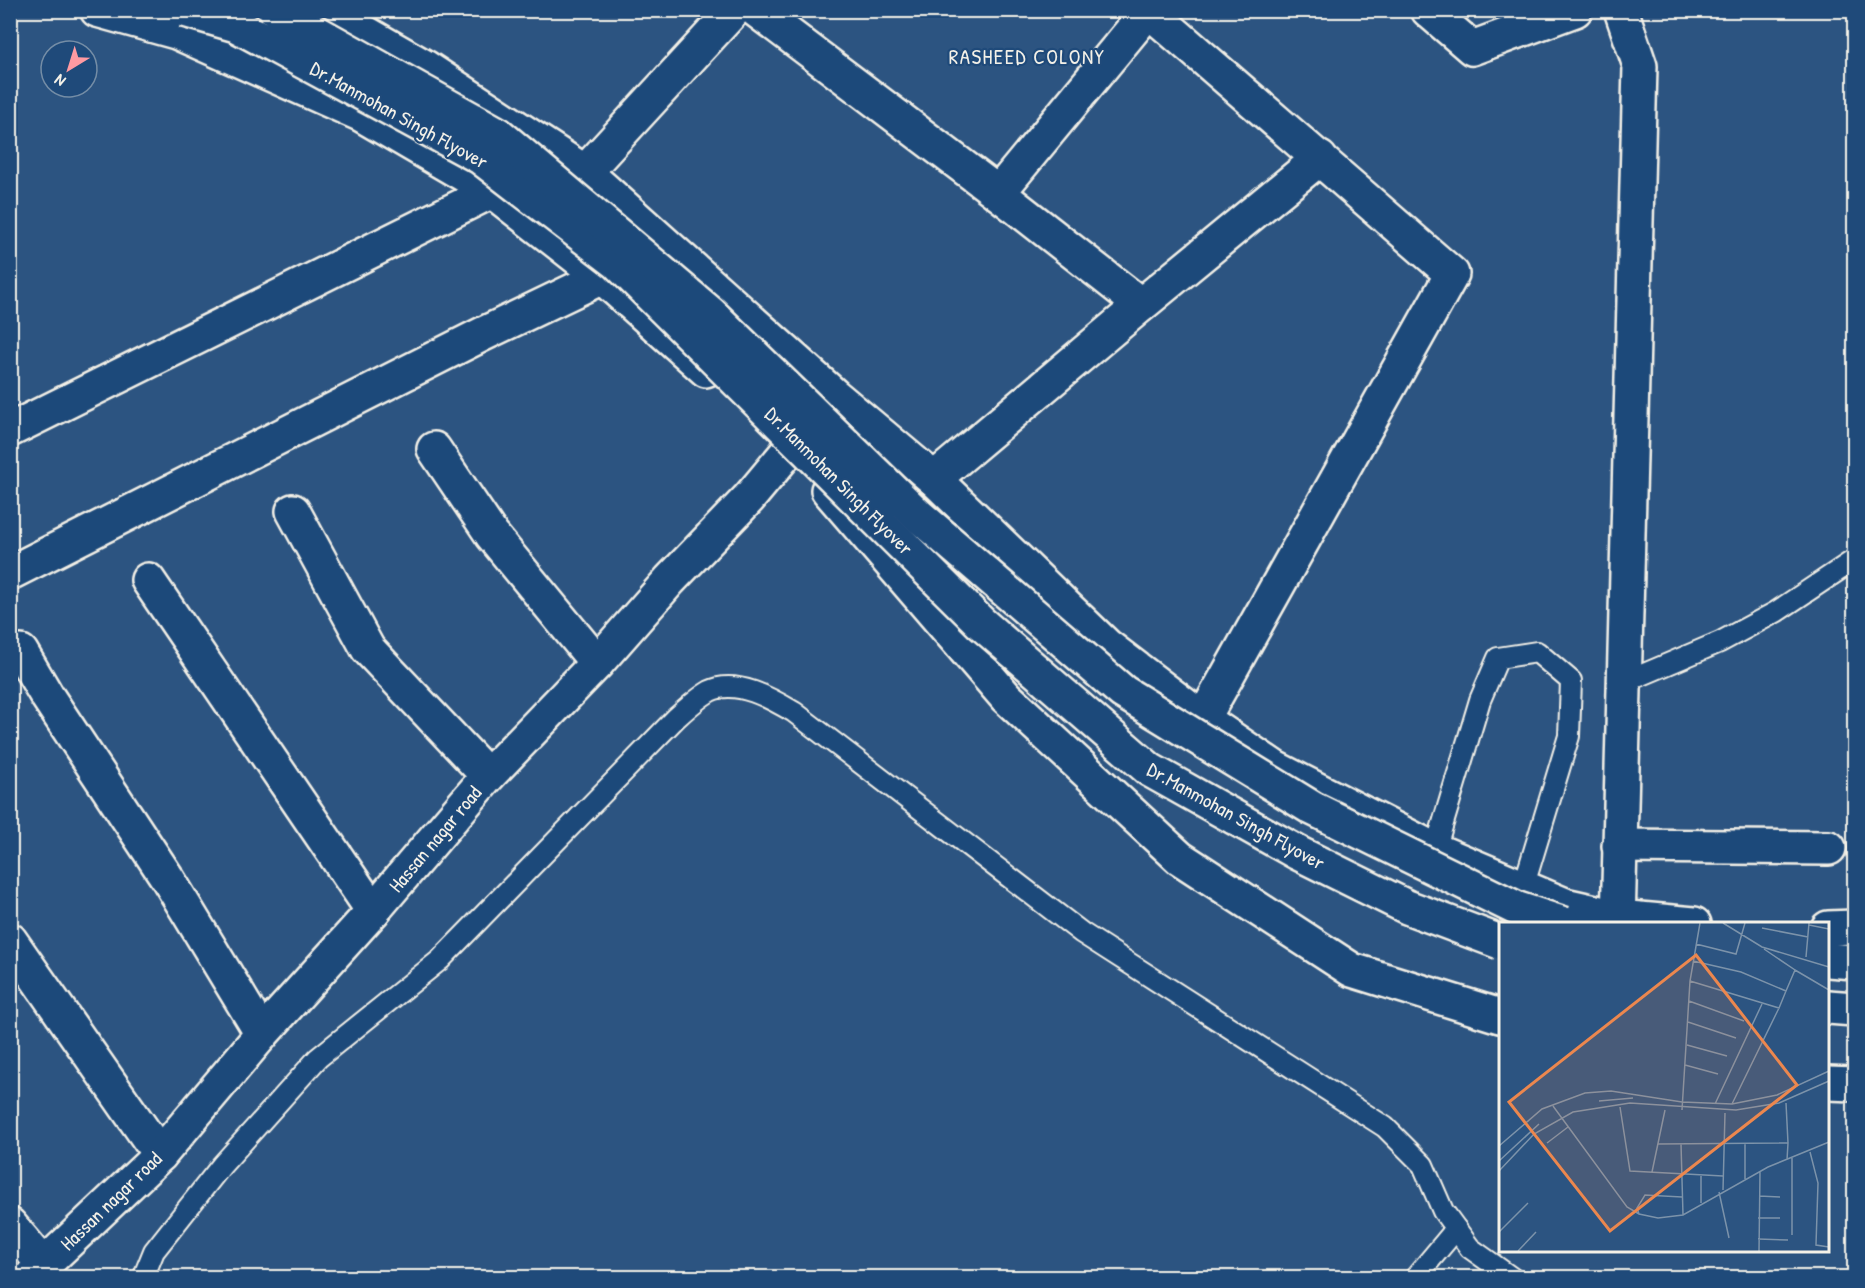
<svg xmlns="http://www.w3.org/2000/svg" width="1865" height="1288" font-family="'Patrick Hand',sans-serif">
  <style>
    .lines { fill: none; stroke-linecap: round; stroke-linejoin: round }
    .lane-casing { stroke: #f4f1e8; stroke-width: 24 }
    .street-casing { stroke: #f4f1e8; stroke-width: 38 }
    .secondary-casing { stroke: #f4f1e8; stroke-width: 38 }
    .highway-casing { stroke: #f4f1e8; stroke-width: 38 }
    .lane { stroke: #1f4a7a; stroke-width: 20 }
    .street { stroke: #1f4a7a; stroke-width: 33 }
    .secondary { stroke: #1f4a7a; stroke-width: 33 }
    .highway { stroke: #1f4a7a; stroke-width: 33 }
    .highway-bridge-casing { stroke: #f4f1e8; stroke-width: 38; stroke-linecap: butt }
    .highway-bridge { stroke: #1f4a7a; stroke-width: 33 }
    .labels { text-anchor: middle; stroke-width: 4.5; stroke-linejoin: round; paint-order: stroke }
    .street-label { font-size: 20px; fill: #f4f1e8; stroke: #1f4a7a }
    .neighbourhood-label { font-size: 21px; letter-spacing: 1.5px; fill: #f4f1e8; stroke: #1f4a7a }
    .inset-road { fill: none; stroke: #7c93aa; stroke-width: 1.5 }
    .view { fill: #ec874e; fill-opacity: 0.15; stroke: #ec874e; stroke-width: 3 }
    .inset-edge { fill: none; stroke: #f4f1e8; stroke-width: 3 }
  </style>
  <rect width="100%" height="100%" fill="#2c5481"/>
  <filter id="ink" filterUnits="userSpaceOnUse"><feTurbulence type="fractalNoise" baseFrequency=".0167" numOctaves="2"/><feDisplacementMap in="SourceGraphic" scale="12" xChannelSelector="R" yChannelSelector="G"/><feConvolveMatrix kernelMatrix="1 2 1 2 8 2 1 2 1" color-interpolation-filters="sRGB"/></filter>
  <g filter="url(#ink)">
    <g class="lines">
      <defs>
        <g id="lane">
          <path d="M1623 683 1720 642 1776 612 1854 560"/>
          <path d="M1435 850 1480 700 1498 658 1537 652 1571 681 1569 736 1523 888"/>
          <path d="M143 1278 154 1251 222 1165 318 1058 440 960 676 718C686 709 698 698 710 691 736 678 772 699 794 712L1082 933 1385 1127 1423 1165 1443 1211 1470 1248 1512 1278"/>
          <path d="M1415 1278 1456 1229"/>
        </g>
        <g id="street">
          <path d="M756 10 998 193 1141 305"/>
          <path d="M1148 10 1452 274 1203 719"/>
          <path d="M1428 10 1472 48 1575 10"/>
          <path d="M585 172 734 10"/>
          <path d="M998 193 1149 10"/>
          <path d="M10 430 492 191"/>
          <path d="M434 449 492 535 597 663"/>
          <path d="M934 479 1141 305 1320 158"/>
          <path d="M293 511 368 649 488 776"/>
          <path d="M10 573 483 334 602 277"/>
          <path d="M148 580 373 911"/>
          <path d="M21 652 47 696 168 879 262 1034"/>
          <path d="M1619 846 1829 848"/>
          <path d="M1618 924 1640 66 1621 10"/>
          <path d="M10 940 160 1155"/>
          <path d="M10 1225 44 1265"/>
        </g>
        <g id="secondary">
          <path d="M97 10 176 32 362 115 492 191 602 277 706 370"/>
          <path d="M326 10 425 67 585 172 835 396 934 479 1106 645 1203 719 1275 768 1435 850 1565 905 1618 917 1694 924"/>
          <path d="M828 490 1006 697 1180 858 1352 970 1500 1016"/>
          <path d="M1828 928 1854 927"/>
          <path d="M1828 1083 1854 1084"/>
          <path d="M30 1278 160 1155 262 1034 373 911 488 776 597 663 670 580 749 498 814 420"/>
        </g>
        <g id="highway">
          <path d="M1828 960 1854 962"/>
          <path d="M1828 1007 1854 1009"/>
        </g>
      </defs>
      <!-- lane casing -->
      <use href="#lane" class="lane-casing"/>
      <!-- street casing -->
      <use href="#street" class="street-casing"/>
      <!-- secondary casing -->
      <use href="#secondary" class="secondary-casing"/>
      <!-- highway casing -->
      <use href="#highway" class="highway-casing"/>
      <!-- lane -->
      <use href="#lane" class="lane"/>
      <!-- street -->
      <use href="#street" class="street"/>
      <!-- secondary -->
      <use href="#secondary" class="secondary"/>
      <!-- highway -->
      <use href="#highway" class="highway"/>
      <defs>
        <g id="highway-bridge">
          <path d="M184 10 236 25 480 157 618 263 981 623 1150 770 1298 853 1407 907 1500 942"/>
          <path d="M276 10 498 134 710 313 919 516 1123 692 1312 808 1518 909 1564 924"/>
        </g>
      </defs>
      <!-- highway-bridge casing -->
      <use href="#highway-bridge" class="highway-bridge-casing"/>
      <!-- highway-bridge -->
      <use href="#highway-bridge" class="highway-bridge"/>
    </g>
  </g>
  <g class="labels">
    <!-- street labels -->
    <g class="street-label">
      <text transform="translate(399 115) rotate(29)" y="7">Dr.Manmohan Singh Flyover</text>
      <text transform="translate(839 481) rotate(45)" y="7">Dr.Manmohan Singh Flyover</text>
      <text transform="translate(1236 816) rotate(29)" y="7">Dr.Manmohan Singh Flyover</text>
      <text transform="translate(435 839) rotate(-50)" y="7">Hassan nagar road</text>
      <text transform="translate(111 1201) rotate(-44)" y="7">Hassan nagar road</text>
    </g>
    <!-- neighbourhood labels -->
    <g class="neighbourhood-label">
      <text x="1027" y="64">RASHEED COLONY</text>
    </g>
  </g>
  <!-- overview -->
  <g transform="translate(1499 922)">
    <rect width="330" height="330" fill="#2c5481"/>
    <path class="inset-road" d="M224 1 263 25 330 45M310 3 330 7M263 6 309 15M197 22 237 32 246 1M265 27 296 48 287 69M307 35 310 1M296 48 330 68M191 59 280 86 287 69 242 50 194 39M190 79 245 99M189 100 237 116M188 123 228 134M186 143 219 152M100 179 134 176M287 181 289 221M216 182 263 82M233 182 280 86M54 184 128 285 140 292 159 296 184 293 269 245 330 220M121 185 131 249 224 254M183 188 191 59 201 1M48 221 69 205M159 222 289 221 288 238M182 222 184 293M0 224 43 187 86 171 112 169 183 180 233 182 278 173 330 149M311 230 319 261 317 323 330 325M0 239 40 202M0 249 35 212 74 190 131 181 237 188 280 181 330 159M153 250 166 188M246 257V221M224 268 226 191M220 270 230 316M260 274 281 275M202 281V254M140 292 138 286 146 273 183 275M259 296H281M0 310 29 281M293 313V236M259 317 289 318M19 329 37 310M260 329 261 250"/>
    <path class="view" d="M197 33 298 163 111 309 10 180Z"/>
    <rect width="330" height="330" class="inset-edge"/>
  </g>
  <!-- margin -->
  <rect width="1865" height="1288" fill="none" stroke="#1f4a7a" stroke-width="36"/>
  <rect x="18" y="18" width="1829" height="1252" fill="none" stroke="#f4f1e8" stroke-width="2" filter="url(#ink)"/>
  <!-- north arrow -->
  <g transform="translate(69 69) rotate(218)"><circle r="28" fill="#1f4a7a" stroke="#748da6" stroke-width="1.5"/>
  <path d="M0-4.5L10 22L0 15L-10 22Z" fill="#ff9aa2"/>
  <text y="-9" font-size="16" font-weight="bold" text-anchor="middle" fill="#f4f1e8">N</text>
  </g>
</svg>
